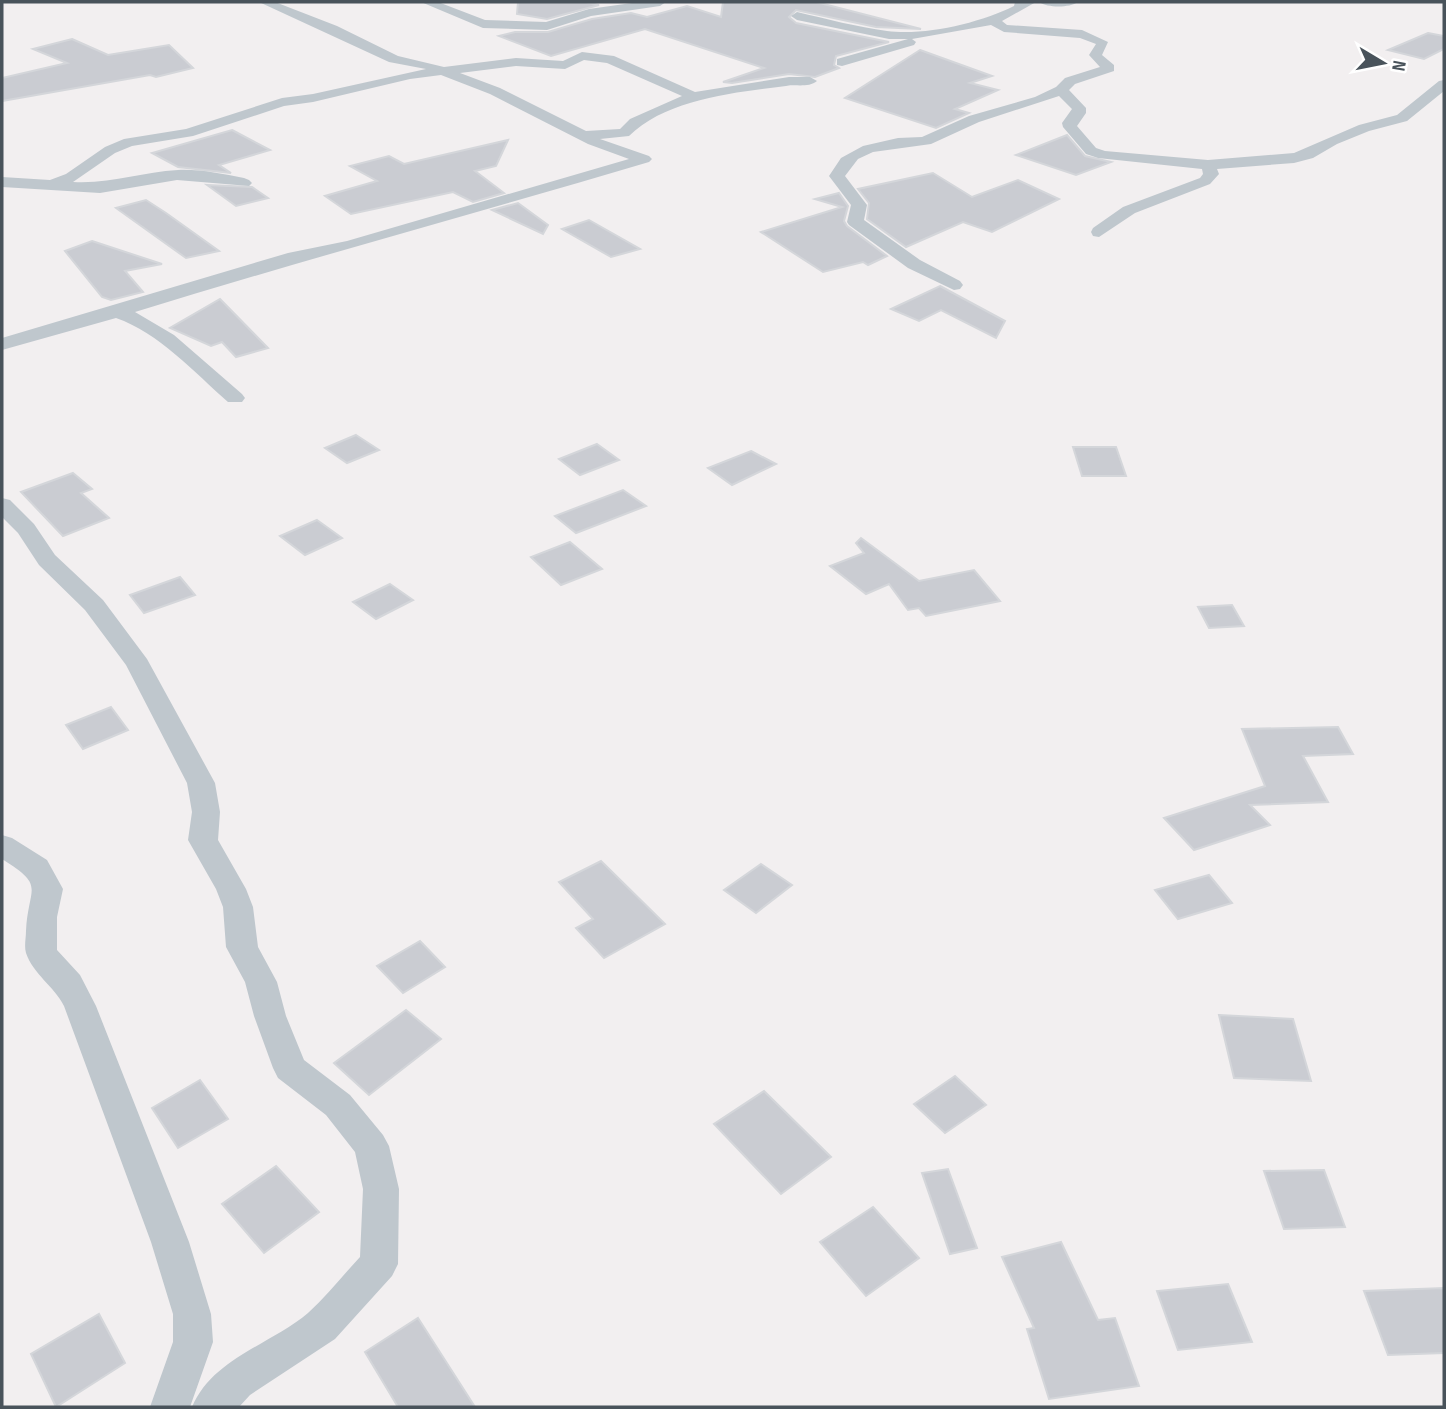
<svg xmlns="http://www.w3.org/2000/svg" width="1446" height="1409" font-family="'Sofia Sans Condensed',sans-serif">
  <style>
    .building { fill: #caccd2; stroke: #d4d6da; stroke-width: 2 }
    .lines { fill: none; stroke-linecap: round; stroke-linejoin: round }
    .minor { fill: #bfc7cd; fill-rule: evenodd }
  </style>
  <rect width="100%" height="100%" fill="#f2eff0"/>
  <!-- building -->
  <g class="building">
    <path d="M518 2H585L599 5 547 19 517 14Z"/>
    <path d="M723 2H816L921 29 876 27 796 10 789 17 796 23 889 42 836 56 834 65 839 68 815 77 789 74 732 83 723 82 764 68 645 29 551 56 499 36 515 32H548L592 19 631 13 647 17 687 6 721 17Z"/>
    <path d="M1428 33 1444 36V49L1424 59 1388 50Z"/>
    <path d="M72 39 108 55 169 45 193 68 156 77 150 75 2 101V78L67 63 33 49Z"/>
    <path d="M920 50 992 76 970 83 998 90 955 109 969 113 936 128 845 98Z"/>
    <path d="M232 130 270 150 219 165 231 173 178 167 152 153Z"/>
    <path d="M1067 135 1085 156 1111 162 1076 175 1016 155Z"/>
    <path d="M508 140 496 166 475 171 504 193 473 202 453 192 351 214 325 196 377 181 350 166 389 156 404 164Z"/>
    <path d="M933 173 972 197 1018 180 1059 199 992 232 963 222 906 247 867 219 869 203 858 189Z"/>
    <path d="M207 185 252 187 268 198 236 206Z"/>
    <path d="M839 193 848 206 844 221 847 226 887 256 868 265 863 262 823 272 761 232 842 207 815 199Z"/>
    <path d="M146 200 166 213 219 251 186 258 116 208Z"/>
    <path d="M518 203 548 225 543 234 492 210Z"/>
    <path d="M589 220 640 249 611 257 562 229Z"/>
    <path d="M92 241 162 264 125 271 143 292 111 300 102 297 65 251Z"/>
    <path d="M940 286 1005 321 996 338 941 310 919 321 891 309Z"/>
    <path d="M220 299 268 348 236 357 222 342 211 346 170 328Z"/>
    <path d="M356 435 379 450 347 463 325 448Z"/>
    <path d="M597 444 619 460 580 475 559 459Z"/>
    <path d="M1073 447H1116L1126 476H1082Z"/>
    <path d="M751 451 776 464 732 485 708 468Z"/>
    <path d="M73 473 92 489 81 493 109 518 63 536 21 492Z"/>
    <path d="M623 490 646 506 576 533 555 516Z"/>
    <path d="M317 520 342 538 305 555 280 536Z"/>
    <path d="M861 538 919 581 974 570 1000 601 926 616 919 608 908 610 889 584 866 594 830 566 864 553 856 543Z"/>
    <path d="M570 542 602 569 561 585 531 557Z"/>
    <path d="M180 577 195 595 144 613 130 595Z"/>
    <path d="M390 584 413 600 376 619 353 602Z"/>
    <path d="M1232 605 1244 626 1209 628 1198 607Z"/>
    <path d="M111 707 128 730 83 749 66 725Z"/>
    <path d="M1338 727 1353 754 1303 756 1328 802 1250 805 1270 825 1194 850 1164 818 1265 786 1242 729Z"/>
    <path d="M601 861 665 924 604 958 576 928 593 919 559 882Z"/>
    <path d="M761 864 792 885 756 913 724 890Z"/>
    <path d="M1209 875 1232 903 1178 919 1155 890Z"/>
    <path d="M420 941 445 967 403 993 377 966Z"/>
    <path d="M406 1010 441 1039 369 1095 334 1063Z"/>
    <path d="M1219 1015 1293 1019 1311 1081 1234 1078Z"/>
    <path d="M955 1076 986 1105 945 1133 914 1104Z"/>
    <path d="M200 1080 228 1119 178 1148 152 1108Z"/>
    <path d="M764 1091 831 1157 781 1194 714 1124Z"/>
    <path d="M276 1166 319 1212 264 1253 222 1204Z"/>
    <path d="M948 1169 977 1248 950 1254 922 1173Z"/>
    <path d="M1324 1170 1345 1227 1284 1229 1264 1171Z"/>
    <path d="M873 1207 919 1258 866 1296 820 1242Z"/>
    <path d="M1061 1242 1098 1320 1115 1318 1139 1386 1049 1399 1027 1329 1034 1328 1002 1257Z"/>
    <path d="M1228 1284 1252 1342 1178 1350 1157 1291Z"/>
    <path d="M1444 1288V1353L1388 1355 1364 1291Z"/>
    <path d="M99 1314 125 1363 56 1407 31 1354Z"/>
    <path d="M418 1318 475 1407H398L365 1352Z"/>
  </g>
  <g class="lines">
    <!-- minor -->
    <g class="minor">
      <path d="M259 2H275L337 26 398 56 444 67 516 58 563 61 582 52 614 56 695 92 789 77H810L817 81C809 88 796 84 786 86 736 92 666 99 629 136L600 139 649 156 652 159 649 162C478 213 306 259 135 312L174 335 242 394 245 398 242 402H228C194 372 159 333 116 318L2 350V338L288 253 347 241 629 159 588 144 490 94 441 75 410 79 313 102 284 106 193 136 132 146 115 153 73 182C112 184 141 172 178 170 200 169 222 174 244 178L249 180 252 183 249 186 177 180 100 193 2 187V177L50 180 66 174 105 147 124 139 186 129 282 98 313 94 426 69 389 62ZM584 60 607 63 682 96 630 119 620 129 586 131 500 88 460 73 516 66 565 69Z"/>
      <path d="M421 2H438L485 20 546 22 589 9 639 2H666L660 6 591 16 547 30 483 28Z"/>
      <path d="M1015 2H1036L1002 21 1007 25 1082 30 1108 42 1102 55 1114 65V71L1075 84 1069 90 1086 108V113L1077 126 1096 148 1105 151 1208 160 1294 153 1359 125 1397 115 1439 81 1444 80V91L1407 121 1369 131 1337 144 1313 158 1294 163 1217 169 1219 174 1210 184 1135 213 1099 237 1093 236 1091 232 1093 228 1123 207 1200 178 1203 174 1202 169 1098 158 1086 154 1063 127 1062 123 1072 109 1059 96 979 122 931 144 873 152 858 159 845 176 867 205 864 220 920 260 960 281 963 285 960 289 954 290 908 268 849 225 847 222 851 205 829 176 841 158 863 146 898 138 922 137 969 116 1035 97 1056 87 1065 78 1100 67 1089 55 1096 44 1080 38 1004 32 991 25 912 39 916 42 914 45 842 66 837 65V59L908 39H889L797 20 791 16 797 12C827 19 857 27 887 31 925 36 980 23 1014 6Z"/>
      <path d="M1039 2H1078C1069 8 1048 8 1039 2Z"/>
      <path d="M2 498 10 500 34 524 55 555 103 600 147 659 215 783 220 812 218 840 246 889 253 907 258 947 277 982 286 1016 304 1060 350 1095 383 1135 389 1146 399 1189 398 1264 392 1276 335 1339 250 1395 239 1407H192C213 1358 270 1345 308 1313 327 1296 343 1275 360 1257L363 1189 355 1152 326 1115 278 1078 273 1068 254 1016 245 982 226 947 223 907 216 889 188 840 192 812 187 783 126 665 85 610 39 565 18 533 2 517Z"/>
      <path d="M2 835 12 838 47 860 63 889 57 917V950L80 975 96 1006 189 1242 211 1314 213 1342 190 1407H150L173 1342V1314L151 1242 64 1006C54 986 33 974 26 953 24 946 26 938 26 931 28 886 47 887 2 859Z"/>
    </g>
  </g>
  <!-- border -->
  <rect width="1446" height="1409" fill="none" stroke="#49535b" stroke-width="7"/>
  <!-- north arrow -->
  <g transform="translate(1383 63) rotate(100)" stroke="#ffffff" stroke-width="5" paint-order="stroke">
  <path d="M0-5L12 26L0 18L-12 26Z" fill="#49535b"/>
  <text y="-10" font-size="19" font-weight="bold" text-anchor="middle" fill="#49535b">N</text>
  </g>
</svg>
